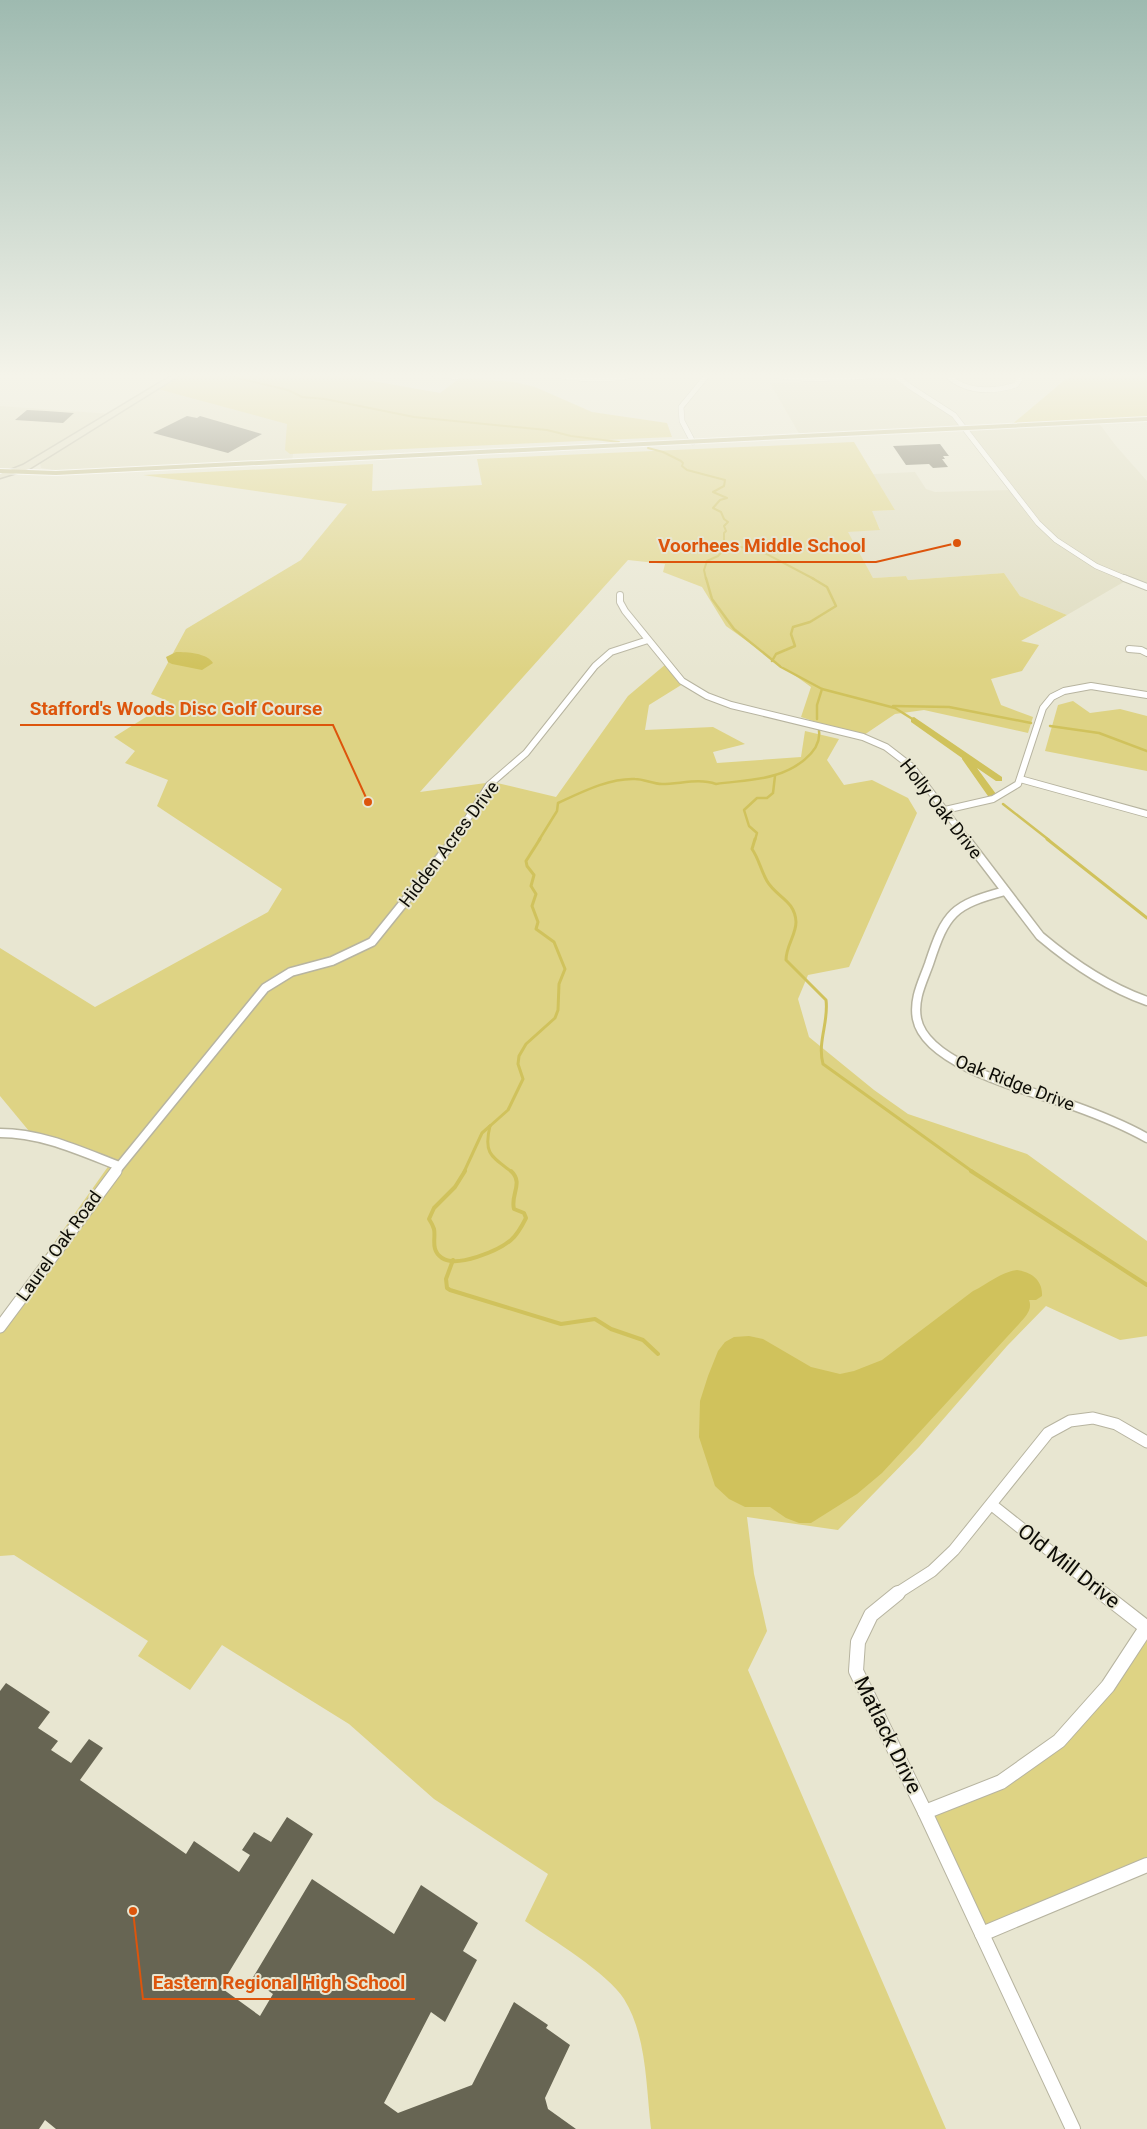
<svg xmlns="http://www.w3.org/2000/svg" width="1147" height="2129" font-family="Roboto,sans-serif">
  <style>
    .built { fill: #dedbbe }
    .green { fill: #ded384 }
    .water { fill: #d0c25c }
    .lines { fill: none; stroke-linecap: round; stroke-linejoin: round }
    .stream-far3 { stroke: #d0c25c; stroke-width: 2 }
    .stream-far2 { stroke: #d0c25c; stroke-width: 2.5 }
    .stream-far1 { stroke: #d0c25c; stroke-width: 3 }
    .stream { stroke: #d0c25c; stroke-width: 4 }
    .canal { fill: #d0c25c; fill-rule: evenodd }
    .building { fill: #676553 }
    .minor-far4-casing { stroke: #b7b4a0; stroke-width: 6 }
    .minor-far3-casing { stroke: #b7b4a0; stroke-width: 8 }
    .minor-far2-casing { stroke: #b7b4a0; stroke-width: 11 }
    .minor-far1-casing { stroke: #b7b4a0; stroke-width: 13 }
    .minor-casing { stroke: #b7b4a0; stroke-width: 16 }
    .secondary-casing { stroke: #b7b4a0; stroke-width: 3 }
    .primary-casing { stroke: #fff; stroke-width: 2 }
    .minor-far4 { stroke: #fff; stroke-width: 5 }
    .minor-far3 { stroke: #fff; stroke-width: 6 }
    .minor-far2 { stroke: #fff; stroke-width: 8 }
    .minor-far1 { stroke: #fff; stroke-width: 11 }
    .minor { stroke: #fff; stroke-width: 14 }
    .secondary { fill: #e0ddc3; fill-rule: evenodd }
    .primary { fill: #c1bb88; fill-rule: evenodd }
    .labels { text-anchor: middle; stroke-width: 4; stroke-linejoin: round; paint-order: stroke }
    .street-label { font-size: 18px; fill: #0d0c06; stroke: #e8e6d1 }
    .near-street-label { font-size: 21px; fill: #0d0c06; stroke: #e8e6d1 }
    .leader { fill: none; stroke: #dd550c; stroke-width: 2 }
    .callout-dot { fill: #dd550c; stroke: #e8e6d1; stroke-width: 2 }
    .callout-label { font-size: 19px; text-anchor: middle; font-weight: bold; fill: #dd550c; stroke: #e8e6d1; stroke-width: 4; stroke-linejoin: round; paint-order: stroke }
  </style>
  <rect width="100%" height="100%" fill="#e8e6d1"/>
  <!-- built -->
  <g class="built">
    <path d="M897 377 948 410 966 429 1098 422 1116 446 1147 481V587L1127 580 1067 615 1020 596 1004 573 908 580 906 576 873 578 847 532 880 529 871 511 895 510 873 474 915 472 926 489 935 492 1012 490 966 429 801 437 770 383Z"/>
    <path d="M154 388 297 424 292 462 64 472 41 468 40 463 43 457 14 472 0 471V406L111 414Z"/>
  </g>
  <!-- green -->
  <g class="green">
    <path d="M180 373H369L361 379 440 393 460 378 514 382 535 387 592 412 667 423 672 437 290 454 285 450 287 424 154 388Z"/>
    <path d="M1073 373H1147V419L1010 426Z"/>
    <path d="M854 442 895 510 872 511 880 530 848 532 873 578 906 576 908 580 1004 573 1020 596 1067 615 1021 641 1039 645 1022 671 991 679 1001 705 1033 717 1028 733 924 710 895 714 861 737 801 717 811 687 726 626 702 587 663 572 665 564 628 560 420 792 493 782 556 797 628 696 666 664 686 682 649 705 645 730 713 727 745 744 713 752 717 763 801 757 805 731 839 739 827 760 844 785 872 780 908 798 917 813 849 967 808 975 798 999 809 1037 874 1090 908 1114 1027 1154 1147 1241V1336L1120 1340 1046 1306 1007 1346 919 1447 838 1530 747 1517 754 1574 767 1631 748 1670 946 2129H651C646 2087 647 2036 624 1999 608 1973 551 1939 525 1921L548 1874 434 1799 349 1724 222 1645 190 1690 138 1656 148 1641 14 1555 0 1556V1319L112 1161 29 1131 0 1096V948L95 1007 268 912 282 889 157 806 168 780 125 763 135 751 114 737 170 702 151 694 186 629 301 560 347 504 143 475 373 464 372 491 482 485 477 459Z"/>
    <path d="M1073 701 1090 713 1120 709 1147 716V771L1045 751 1058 705Z"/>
    <path d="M1147 1628V1865L982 1934 925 1812 1001 1782 1059 1741Z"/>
  </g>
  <!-- water -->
  <g class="water">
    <path d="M176 652C187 652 207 653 213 663L202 670 172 664 168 662 166 657Z"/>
    <path d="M1017 1270C1031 1272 1043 1280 1042 1296L1036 1300H1029C1033 1310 1025 1317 1019 1324L882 1473 857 1494 811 1523H799L786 1518 770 1507H745L729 1499 715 1486 699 1437 700 1401 708 1376 718 1351 725 1342 734 1337 749 1336 763 1339 811 1367 840 1374 854 1371 882 1360 973 1291C988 1284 1000 1272 1017 1270Z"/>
  </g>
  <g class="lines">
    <!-- stream-far3 -->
    <g class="stream-far3">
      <path d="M215 373 288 390 302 397 325 399 414 417 547 430 571 436 619 442"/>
      <path d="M648 448 663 452 681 461 683 463 682 466 687 470 725 480 724 486 713 492 727 498 720 500 713 508 721 512 724 519 728 522 724 526 726 531 724 533V542L728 545"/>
      <path d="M728 545 759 550 814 579"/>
      <path d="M706 579 704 570 707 561 718 556 728 545"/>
    </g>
    <!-- stream-far2 -->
    <g class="stream-far2">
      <path d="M706 578 712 599 734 629 781 667 822 689 895 708 914 720"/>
      <path d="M772 661 776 654 795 646 791 634 793 627 810 622 836 606 827 587 812 578"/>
      <path d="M893 706 949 707 1031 723"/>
      <path d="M817 719V705L822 689"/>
      <path d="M1050 726 1099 733 1147 751"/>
      <path d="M1003 804 1049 840"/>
      <path d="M539 840 557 811 558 803C582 792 609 778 635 779 644 779 653 784 662 784 680 784 699 778 716 784 735 781 757 781 775 775 793 770 822 753 819 731"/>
      <path d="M755 840 757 833 749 826 744 810 757 798H767L773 793 775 776"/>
    </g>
    <!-- stream-far1 -->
    <g class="stream-far1">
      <path d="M755 839 752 849C759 859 761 871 767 881 776 897 795 900 796 922 796 935 786 946 786 960L826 1000C829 1022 817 1042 823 1064L973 1172"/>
      <path d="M1047 839 1147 918"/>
      <path d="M490 1126C483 1154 492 1157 512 1172"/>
      <path d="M490 1126 508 1110 523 1079 518 1064 519 1056 526 1044 555 1018 558 1010 559 984 565 969 554 942 536 929 538 922 532 906 536 894 531 886 534 875 527 866 526 861 540 839"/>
      <path d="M464 1172 482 1133 490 1126"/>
    </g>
    <!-- stream -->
    <g class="stream">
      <path d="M465 1171 455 1187 434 1208 429 1219C431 1222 433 1226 434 1229 436 1238 430 1250 442 1258 457 1268 498 1251 511 1240 518 1234 522 1226 526 1218L524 1213 514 1209C510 1195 524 1183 511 1171"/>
      <path d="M971 1171 1147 1285"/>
      <path d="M453 1260 446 1279 447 1288 450 1290 561 1324 595 1319 611 1329 643 1340 658 1354"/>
    </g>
    <!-- canal -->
    <path class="canal" d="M914 717 1002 777V781H996L977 768 996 794 994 796H988L962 759V758L911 722V718Z"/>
  </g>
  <!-- building -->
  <g class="building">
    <path d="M27 410 46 411 74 413 63 423 15 420Z"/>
    <path d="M187 416 197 418 200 416 262 434 228 453 153 433Z"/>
    <path d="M940 444 949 456H943L945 459H942L948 467 933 468 929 464 906 465 893 446Z"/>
    <path d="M6 1683 50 1712 38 1728 58 1741 51 1750 71 1763 89 1739 103 1748 80 1780 186 1854 194 1841 239 1872 250 1855 242 1850 254 1832 271 1842 287 1817 313 1834 220 1987 260 2016 273 1994 252 1979 312 1879 394 1934 421 1885 478 1923 463 1951 477 1960 445 2022 431 2012 384 2103 398 2113 472 2085 514 2002 548 2025 546 2028 570 2045 545 2098 548 2109 576 2129H56L45 2120 39 2129H0V1691Z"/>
  </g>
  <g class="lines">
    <defs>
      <g id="minor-far4">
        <path d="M430 373 456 377"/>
        <path d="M543 373C576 379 608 383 641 373"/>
        <path d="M764 373C807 383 850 377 894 374"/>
        <path d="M893 373 909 386 954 415 1038 523 1056 540 1096 566 1127 579"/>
        <path d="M944 373C964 392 990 393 1016 385L1020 379 1015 373"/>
        <path d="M693 442 682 421 681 407 709 373"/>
      </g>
      <g id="minor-far3">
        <path d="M1124 578 1147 587"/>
        <path d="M620 595V602L625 611 682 681 707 696 731 705 863 737 886 747 912 767 967 840"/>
        <path d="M1129 649 1141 650 1147 653"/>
        <path d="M1020 779 1147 814"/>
        <path d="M945 810 993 799 1018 784 1043 708 1052 697 1064 691 1091 686 1147 695"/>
        <path d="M454 840 489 785 526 753 595 666 611 652 648 640"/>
      </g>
      <g id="minor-far2">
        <path d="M966 839 1040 936C1072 963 1107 987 1147 1001"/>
        <path d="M1005 891C953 905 946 912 929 964 923 981 913 999 917 1019 926 1066 1034 1092 1074 1106 1099 1115 1124 1125 1147 1138"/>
        <path d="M0 1133C42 1133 80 1151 119 1166"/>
        <path d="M115 1172 265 988 291 972 332 961 372 942 455 839"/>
      </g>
      <g id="minor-far1">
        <path d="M0 1327 116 1171"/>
        <path d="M992 1505 1104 1594"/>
        <path d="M896 1594 932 1571 954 1550 1048 1433 1070 1421 1093 1418 1116 1424 1147 1442"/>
      </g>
      <g id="minor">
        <path d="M898 1593 871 1615 858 1642 856 1671 925 1812 1073 2129"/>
        <path d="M1102 1593 1147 1628"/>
        <path d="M925 1812 1001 1782 1059 1741 1108 1686 1146 1628"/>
        <path d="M982 1934 1147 1865"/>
      </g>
      <path id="secondary" d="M176 373H183L29 469 0 478V474L23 465Z"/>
      <path id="primary" d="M1147 417V421L56 475 0 473V469L56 471Z"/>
    </defs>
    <!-- minor-far4 casing -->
    <use href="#minor-far4" class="minor-far4-casing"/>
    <!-- minor-far3 casing -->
    <use href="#minor-far3" class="minor-far3-casing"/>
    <!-- minor-far2 casing -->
    <use href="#minor-far2" class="minor-far2-casing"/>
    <!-- minor-far1 casing -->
    <use href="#minor-far1" class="minor-far1-casing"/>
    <!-- minor casing -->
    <use href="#minor" class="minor-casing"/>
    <!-- secondary casing -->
    <use href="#secondary" class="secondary-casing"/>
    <!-- primary casing -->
    <use href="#primary" class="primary-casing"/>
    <!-- minor-far4 -->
    <use href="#minor-far4" class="minor-far4"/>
    <!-- minor-far3 -->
    <use href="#minor-far3" class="minor-far3"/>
    <!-- minor-far2 -->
    <use href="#minor-far2" class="minor-far2"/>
    <!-- minor-far1 -->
    <use href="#minor-far1" class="minor-far1"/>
    <!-- minor -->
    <use href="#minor" class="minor"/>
    <!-- secondary -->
    <use href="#secondary" class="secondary"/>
    <!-- primary -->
    <use href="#primary" class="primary"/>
  </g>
  <!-- sky -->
  <linearGradient id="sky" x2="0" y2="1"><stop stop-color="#9ebab0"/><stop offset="0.56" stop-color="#f5f4ea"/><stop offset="1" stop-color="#f5f4ea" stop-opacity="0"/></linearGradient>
  <rect width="1147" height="671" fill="url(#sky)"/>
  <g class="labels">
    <!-- street labels -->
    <g class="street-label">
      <text transform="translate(941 809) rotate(52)" y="6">Holly Oak Drive</text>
      <text transform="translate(449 844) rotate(-53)" y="6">Hidden Acres Drive</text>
      <text transform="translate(1015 1083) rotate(21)" y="6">Oak Ridge Drive</text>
      <text transform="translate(59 1246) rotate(-54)" y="6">Laurel Oak Road</text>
    </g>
    <!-- near-street labels -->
    <g class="near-street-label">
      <text transform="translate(1069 1566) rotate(38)" y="7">Old Mill Drive</text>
      <text transform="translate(888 1735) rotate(64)" y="7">Matlack Drive</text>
    </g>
  </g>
  <!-- callouts -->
  <path class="leader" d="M957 543L876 562H649M368 802L333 725H20M133 1911L143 1999H415"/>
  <g class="callout-dot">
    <circle cx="957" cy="543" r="5"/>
    <circle cx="368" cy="802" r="5"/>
    <circle cx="133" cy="1911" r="5"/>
  </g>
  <g class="callout-label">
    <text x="762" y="552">Voorhees Middle School</text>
    <text x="176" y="715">Stafford's Woods Disc Golf Course</text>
    <text x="279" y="1989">Eastern Regional High School</text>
  </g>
</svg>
